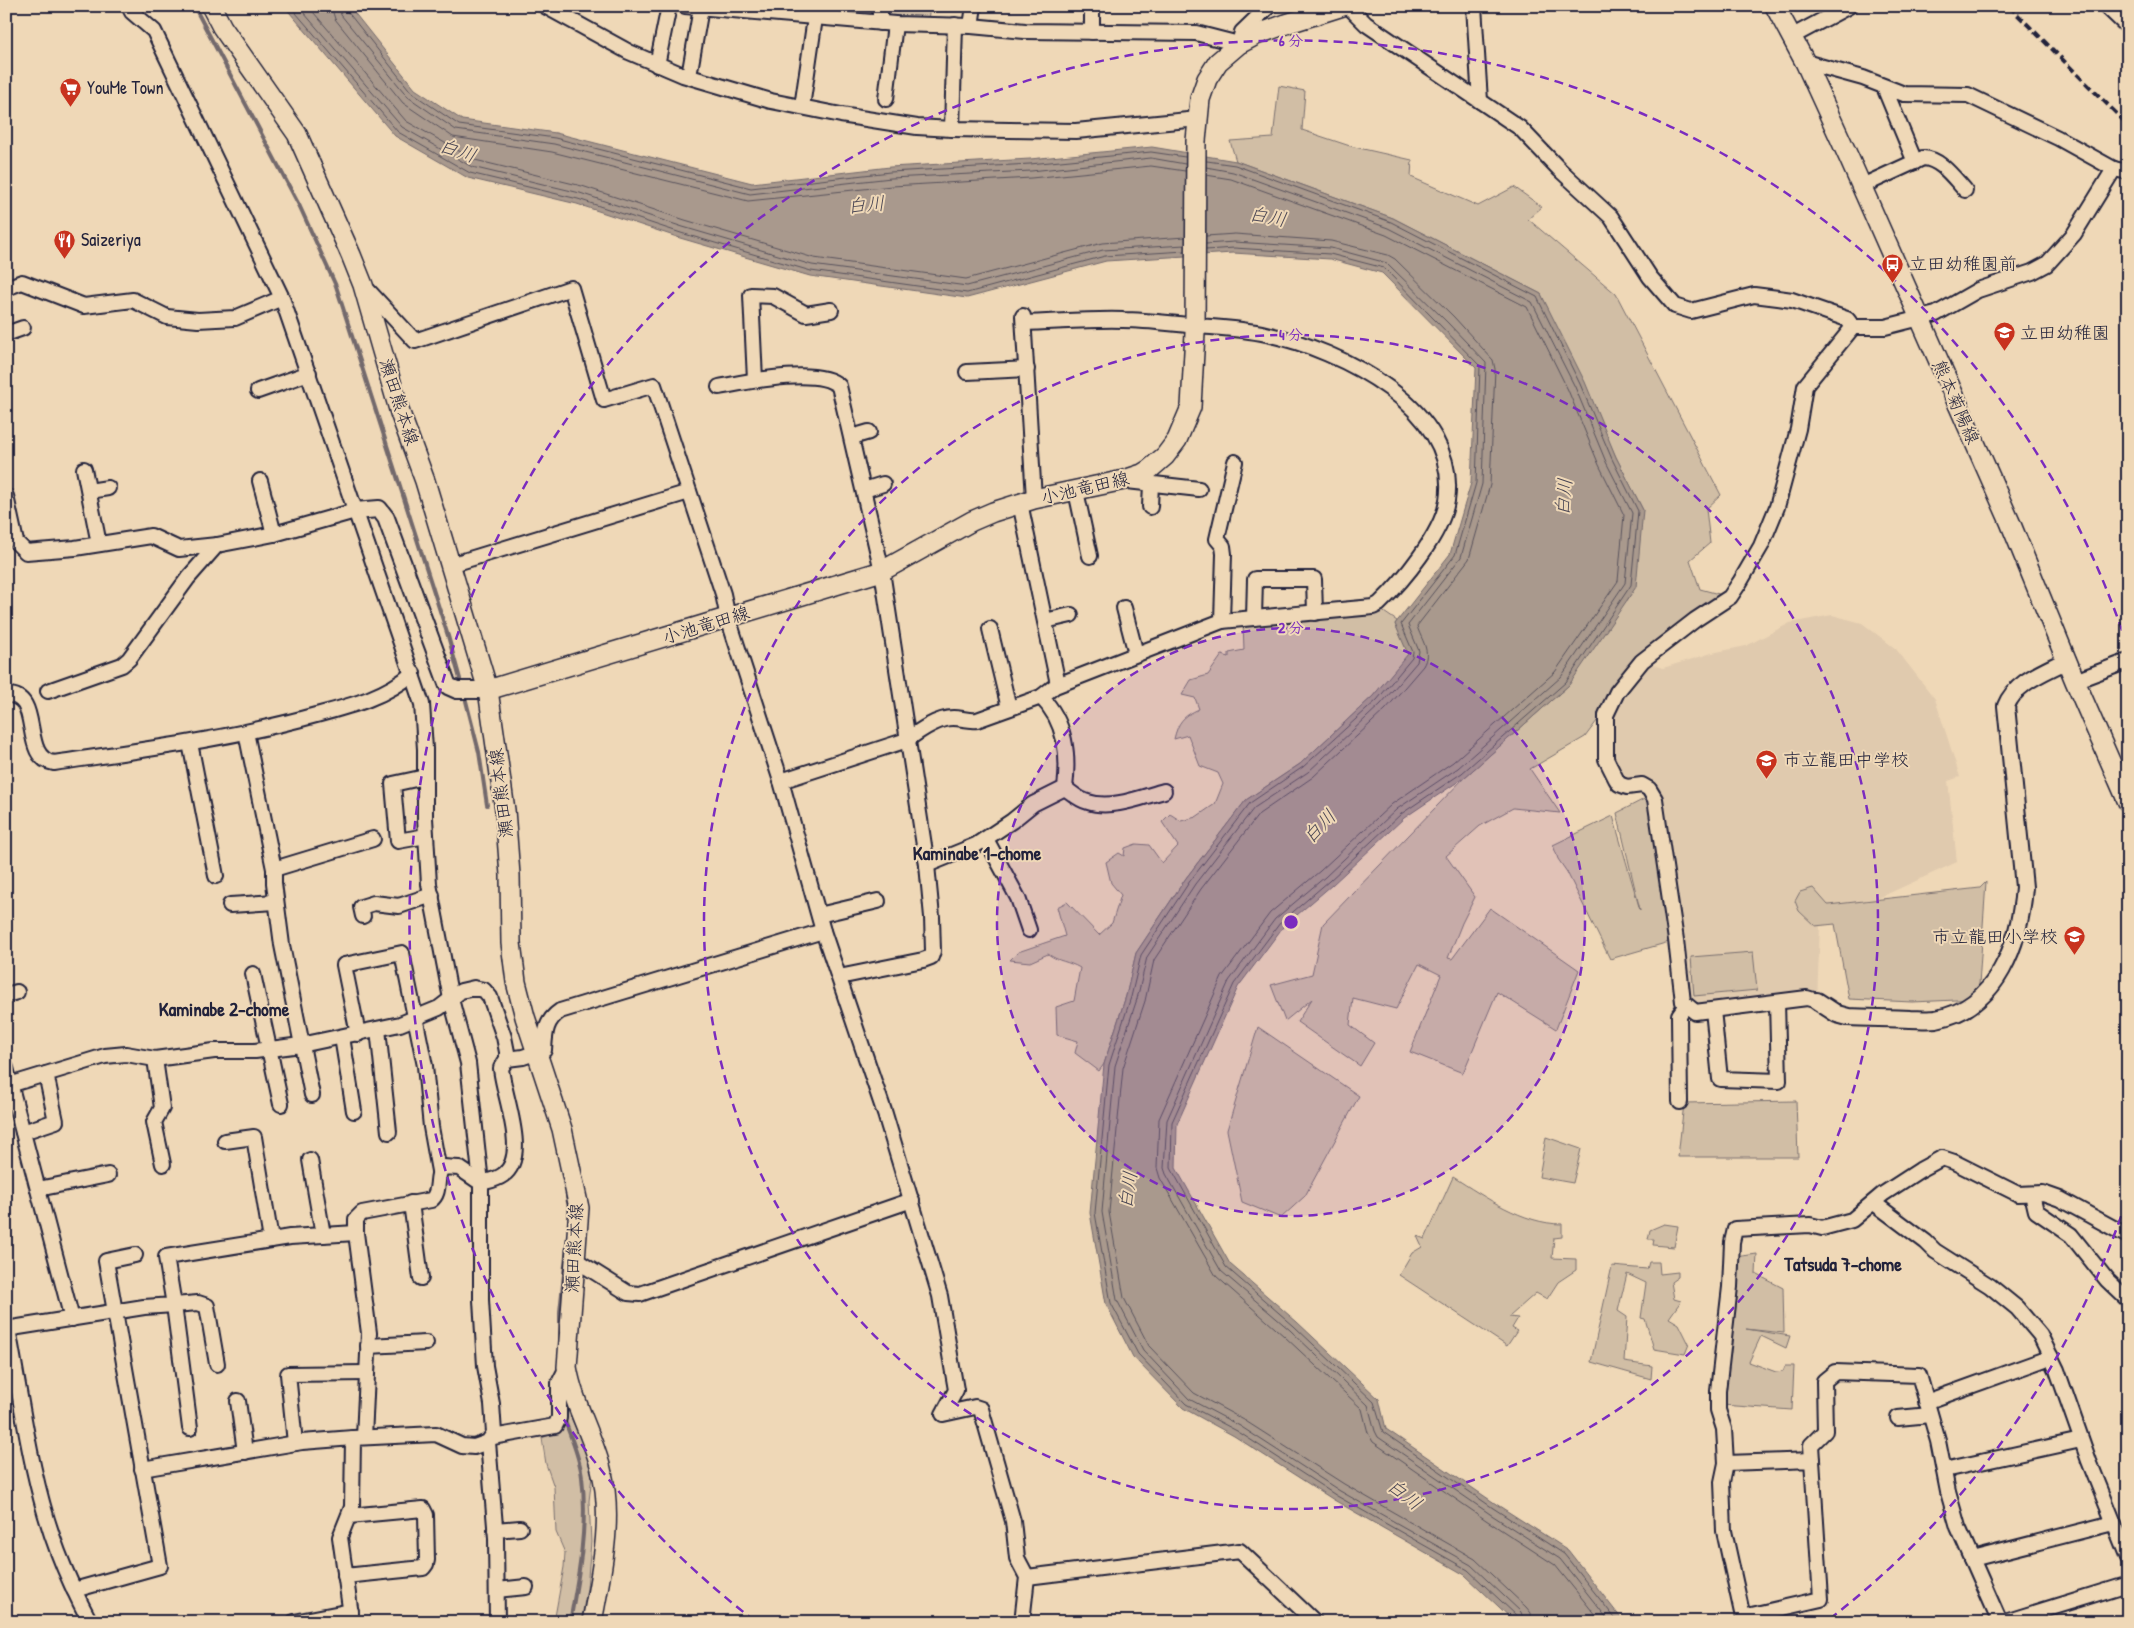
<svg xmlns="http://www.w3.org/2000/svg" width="2134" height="1628" font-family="'Patrick Hand','Klee One',sans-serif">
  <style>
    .built { fill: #e0caae }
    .green { fill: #d1bea5; stroke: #7a7070 }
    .water { fill: #a9998d; stroke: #73696c }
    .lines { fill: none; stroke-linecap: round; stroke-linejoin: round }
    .shore { stroke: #58525c; stroke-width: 1 }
    .stream { stroke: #73696c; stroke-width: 4 }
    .minor-casing { stroke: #22223b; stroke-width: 18 }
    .tertiary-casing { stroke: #22223b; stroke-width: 20 }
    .secondary-casing { stroke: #22223b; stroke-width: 22 }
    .minor { stroke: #efd8b7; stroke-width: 14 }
    .tertiary { stroke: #efd8b7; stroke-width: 16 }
    .secondary { stroke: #efd8b7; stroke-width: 19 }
    .rail { stroke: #22223b; stroke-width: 4; stroke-dasharray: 8 4; stroke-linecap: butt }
    .ring { fill: none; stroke: #7b2cbf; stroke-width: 2.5; stroke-dasharray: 9 6 }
    .labels { text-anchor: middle; stroke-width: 4; stroke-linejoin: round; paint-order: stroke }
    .poi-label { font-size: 18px; fill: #22223b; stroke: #efd8b7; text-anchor: start }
    .street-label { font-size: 18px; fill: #22223b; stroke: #efd8b7 }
    .water-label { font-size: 19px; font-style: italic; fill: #4a4654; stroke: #efd8b7 }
    .neighbourhood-label { font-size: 19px; font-weight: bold; fill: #22223b; stroke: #efd8b7 }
    .centre { fill: #7b2cbf; stroke: #efd8b7; stroke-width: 2.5 }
    .ring-label { font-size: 15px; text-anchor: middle; font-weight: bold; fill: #7b2cbf; stroke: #efd8b7; stroke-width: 4; stroke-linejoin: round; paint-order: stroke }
  </style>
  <rect width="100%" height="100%" fill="#efd8b7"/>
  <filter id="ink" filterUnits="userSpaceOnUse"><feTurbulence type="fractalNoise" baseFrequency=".02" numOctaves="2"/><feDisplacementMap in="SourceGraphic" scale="10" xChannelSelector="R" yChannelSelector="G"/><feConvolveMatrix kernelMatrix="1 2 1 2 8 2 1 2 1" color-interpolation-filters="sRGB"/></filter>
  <g filter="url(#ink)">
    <!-- built -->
    <path class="built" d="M1832 615 1862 623 1896 649 1935 699 1960 777 1948 781 1957 862 1820 925 1817 1001 1695 1012 1683 1002 1655 799 1616 779 1606 715 1642 661 1663 668 1712 653 1746 646 1790 623Z"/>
    <!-- green -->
    <g class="green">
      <path d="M884 6H930L928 20 883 17Z"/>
      <path d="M1279 86 1305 91 1302 130 1350 146 1412 160 1411 177 1478 206 1514 187 1542 207 1528 219 1616 294 1721 495 1706 509 1710 543 1690 560 1700 589 1730 597 1642 661 1585 737 1530 769 1560 813 1513 808 1480 826 1446 856 1475 897 1462 923 1448 958 1452 959 1490 908 1579 970 1556 1029 1497 992 1463 1073 1410 1052 1441 975 1419 964 1396 1009 1353 998 1350 1025 1374 1043 1360 1066 1297 1022 1312 999 1285 1021 1271 985 1312 974 1323 924 1465 777 1569 685 1643 510 1616 457 1541 294 1393 218 1236 161 1230 141 1273 138Z"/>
      <path d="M1381 610 1397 621 1395 624 1409 654 1373 696 1300 764 1246 800 1186 878 1136 953 1126 996 1104 1064 1099 1071 1075 1053 1078 1041 1057 1035 1056 1007 1074 1001 1080 968C1068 961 1059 962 1048 954L1030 962 1010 960 1018 952 1065 936 1057 907 1067 902 1099 935 1112 923 1121 895 1111 883 1106 862 1119 853 1124 856 1125 848 1136 844 1149 845 1162 863 1178 846 1162 822 1170 814 1181 821 1196 817 1215 804 1223 784 1218 773 1200 766 1188 735 1174 739C1178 722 1183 716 1199 709L1195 698 1182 695 1191 680 1208 675 1222 655 1229 657V653L1244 650 1243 622Z"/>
      <path d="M1652 795 1676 940 1610 959 1567 872 1558 859 1553 845 1613 816 1640 910 1617 813Z"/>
      <path d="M1986 882 1978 999 1912 1002 1849 999 1835 924 1815 926 1799 911 1795 901 1800 892 1813 888 1828 905 1980 888Z"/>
      <path d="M1753 952 1757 990 1694 996 1691 957Z"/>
      <path d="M1258 1027 1359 1096 1305 1196 1281 1218 1242 1202 1227 1130Z"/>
      <path d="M1796 1101 1798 1157H1678L1684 1103Z"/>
      <path d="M1546 1137 1581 1149 1573 1183 1539 1177Z"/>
      <path d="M1453 1177C1485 1197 1523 1224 1562 1224V1237L1554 1238 1552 1258 1576 1259V1270L1558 1282 1547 1299 1536 1293 1509 1317 1518 1318 1512 1328 1517 1331 1507 1346 1399 1275 1412 1253 1422 1247 1417 1236 1425 1239Z"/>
      <path d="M1664 1224 1678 1226 1674 1247 1653 1245 1654 1239H1648L1650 1230Z"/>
      <path d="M1757 1254 1756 1274 1783 1288 1784 1333 1746 1329 1790 1336 1786 1348 1761 1336 1749 1362 1776 1372 1783 1371 1785 1366H1794L1792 1410 1722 1405 1735 1257Z"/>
      <path d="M1649 1262H1659L1660 1274 1678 1272V1277L1671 1282 1674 1299 1681 1301 1669 1318 1679 1324 1689 1344 1685 1354 1654 1349 1645 1319 1641 1318 1646 1283 1627 1274 1618 1311 1627 1317 1624 1362 1652 1366 1651 1379 1591 1362 1612 1266 1647 1269Z"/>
      <path d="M565 1404 586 1451 592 1476 589 1501 591 1542 587 1588 581 1622H554L564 1567 565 1553 556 1532 554 1487 546 1464 542 1438 559 1431Z"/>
    </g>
    <!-- water -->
    <path class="water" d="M284 6H349L415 89 462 120 556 133 752 183 890 167 1030 159 1152 147 1236 161 1393 218 1541 294 1585 382 1616 457 1643 510 1636 587 1569 685 1465 777 1404 818 1332 885 1283 927 1238 987 1177 1124 1176 1168 1230 1264 1297 1322 1379 1399 1386 1429 1496 1504 1568 1550 1624 1622H1515L1465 1575 1334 1500 1234 1436 1183 1408 1133 1357 1106 1304 1090 1213 1104 1064 1126 996 1136 953 1186 878 1246 800 1300 764 1373 696 1408 654 1395 624 1450 554 1471 483 1476 368 1382 273 1330 259 1233 253 1106 261 967 298 810 276 680 238 577 204 468 178 395 136Z"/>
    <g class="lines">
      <!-- shore -->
      <g class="shore">
        <path d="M290 6 398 132 470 173 578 199 681 233 811 271 967 293 1105 256 1185 251"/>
        <path d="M298 6 402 127 472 167 580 193 683 227 812 265 967 286 1103 250 1185 245"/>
        <path d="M308 6 406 121 475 160 582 186 685 220 814 258 966 279 1102 243 1185 237"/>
        <path d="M331 6 335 19 403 103 453 137 552 152 748 201 892 186 1031 178 1151 166 1185 171"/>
        <path d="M339 6 341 15 408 97 456 130 554 144 750 194 891 178 1031 171 1151 158 1185 164"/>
        <path d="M345 6 347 11 412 93 459 125 555 138 751 188 890 172 1030 164 1151 152 1185 157"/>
        <path d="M1207 161 1235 165 1391 222 1537 297 1580 384 1612 459 1638 511 1631 585 1566 682 1462 773 1401 814 1329 881 1280 923 1234 984 1172 1122 1171 1168 1226 1267 1294 1326 1374 1402 1383 1432 1493 1508 1564 1554 1618 1622"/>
        <path d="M1206 167 1233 172 1388 228 1532 302 1575 387 1606 462 1632 513 1625 583 1561 677 1458 768 1397 809 1325 877 1275 919 1229 981 1167 1120 1164 1168 1166 1174 1221 1271 1290 1330 1368 1405 1375 1431 1378 1437 1490 1514 1560 1559 1610 1622"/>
        <path d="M1206 175 1231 179 1386 235 1527 307 1568 390 1599 465 1624 515 1618 581 1555 672 1453 762 1392 804 1320 871 1270 913 1222 977 1159 1119 1157 1168 1160 1178 1216 1276 1284 1336 1362 1409 1368 1433 1373 1442 1486 1520 1555 1565 1601 1622"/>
        <path d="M1206 236 1235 234 1331 241 1388 255 1395 259 1454 317 1493 360 1495 369 1490 485 1469 559 1417 626C1421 640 1432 651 1423 666L1386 709 1313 777 1259 814 1201 889 1154 960 1145 1001 1123 1068 1109 1212 1124 1298 1149 1346 1194 1393 1244 1420 1344 1484 1475 1559 1526 1607 1531 1613 1532 1622"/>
        <path d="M1206 244 1234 242 1331 248 1387 263 1448 323 1486 363 1482 484 1461 557 1408 625 1419 651 1417 662 1381 704 1308 772 1254 808 1195 884 1147 957 1137 999 1115 1066 1102 1212 1117 1300 1143 1350 1189 1399 1240 1426 1340 1491 1471 1565 1521 1612 1524 1622"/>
        <path d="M1206 250 1234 248 1330 254 1384 268 1480 366 1476 483 1455 555 1401 624 1413 652 1412 658 1377 700 1303 767 1250 803 1190 881 1141 955 1131 997 1109 1065 1095 1213 1111 1303 1138 1354 1186 1404 1237 1431 1337 1496 1468 1570 1517 1616 1518 1622"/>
      </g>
      <!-- stream -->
      <g class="stream">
        <path d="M194 6 300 207 336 286 448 636 460 679"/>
        <path d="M466 701 479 752 487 805"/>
        <path d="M567 1197 570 1214"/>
        <path d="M560 1341V1312L567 1246"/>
        <path d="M564 1418C570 1436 580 1457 582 1477 588 1525 579 1574 570 1622"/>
      </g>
      <defs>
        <g id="minor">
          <path d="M129 6 132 12 154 31 282 298 422 704 425 749V818L429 884 451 999 468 1063 481 1183V1300L485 1366 492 1404 494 1433 488 1442 474 1447 462 1446 436 1434 353 1438 352 1507 340 1537 352 1622"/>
          <path d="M545 6 629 52 683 75 771 101 841 115 917 127 952 129 1076 131 1198 119"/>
          <path d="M685 6 895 24 971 26 1025 31 1196 33 1239 44 1242 32 1269 6"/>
          <path d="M1348 6 1366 24 1520 128 1560 170 1611 217 1650 277 1675 306 1691 311 1754 295 1778 298 1792 300 1847 319 1853 327"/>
          <path d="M1474 6 1480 101"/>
          <path d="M2106 6 2128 27"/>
          <path d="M880 23V6"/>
          <path d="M971 26 974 6"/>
          <path d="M1092 32V6"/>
          <path d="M1791 37 1849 6"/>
          <path d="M1805 62 1863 78 1904 94 1968 95 2058 138 2114 169 2128 172"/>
          <path d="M657 65 669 6"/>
          <path d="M689 76 701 8"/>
          <path d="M1884 87 1915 162"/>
          <path d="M886 99 895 24"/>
          <path d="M802 107 815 18"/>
          <path d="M952 129 955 25"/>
          <path d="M1862 186 1923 158C1941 159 1953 177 1965 190"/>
          <path d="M365 287 415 341 571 288 604 400 654 385 723 594 728 618 781 781 823 931 885 1114 940 1296 956 1390 943 1414 975 1407 981 1409 1013 1521 1017 1558 1027 1577 1022 1622"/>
          <path d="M6 288 22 282 84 306 133 300 167 317 198 320 235 318 282 298"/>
          <path d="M1023 316 1034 499"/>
          <path d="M1024 323C1057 322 1090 319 1123 320 1148 320 1173 324 1198 326 1221 328 1243 329 1266 334 1340 350 1461 408 1447 501 1442 534 1403 581 1379 604L1373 607 1222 621"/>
          <path d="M6 334 23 328"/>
          <path d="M967 372 1027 369"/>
          <path d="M755 380 751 295 773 296 806 314 831 310"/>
          <path d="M719 387C746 382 818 366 839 386L882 571 927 865 932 917 933 951 931 957 923 960 839 977"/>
          <path d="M258 391 309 373"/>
          <path d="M852 437 869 432"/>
          <path d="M84 469 99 544"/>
          <path d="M260 481 274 534"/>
          <path d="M1127 481 1199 489"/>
          <path d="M864 490 883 484"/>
          <path d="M89 491 108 488"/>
          <path d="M1076 491 1090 556"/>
          <path d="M6 496 16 542 26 552 75 548 151 536 179 549 217 545"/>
          <path d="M1020 503 1058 684"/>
          <path d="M1150 507 1151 483"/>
          <path d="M450 565 689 492"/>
          <path d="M1124 608 1136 654"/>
          <path d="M1254 618 1255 579H1314L1315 613"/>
          <path d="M1045 621 1071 615"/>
          <path d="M990 629 1009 708"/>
          <path d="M2075 681 2128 661"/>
          <path d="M48 691 122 665 129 659 188 578 217 545 274 534 355 511"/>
          <path d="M6 695C44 693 19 758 54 763 142 750 230 739 316 715 350 706 386 697 413 673"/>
          <path d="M246 732 274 869V883L282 945 312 1095"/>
          <path d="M190 743 216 876"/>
          <path d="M425 777 393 784 398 841 426 836"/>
          <path d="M781 781 907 740C919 731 937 718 953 718 962 718 968 721 977 720L1041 697 1055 686 1222 621 1224 554 1223 546 1217 539 1235 462"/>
          <path d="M1065 788C1072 793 1079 800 1088 802 1111 810 1142 797 1164 791"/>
          <path d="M986 839 1018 898 1029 930"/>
          <path d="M927 865 976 845 1012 821 1033 804 1065 788C1069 755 1066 722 1041 697"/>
          <path d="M274 869 373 839"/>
          <path d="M230 905 276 902"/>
          <path d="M819 915 878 901"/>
          <path d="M363 916 361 907 374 903 399 906 432 895"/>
          <path d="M253 974 281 1104"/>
          <path d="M6 995 17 992"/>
          <path d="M1817 1001 1807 998 1695 1012 1683 1002 1676 940 1655 799 1649 789 1642 785 1627 787 1619 784 1616 779 1606 759V715L1617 692 1642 661 1695 620 1730 597 1740 582 1761 546 1777 507 1798 429 1805 386 1853 327H1885L1936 314 1978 290 2032 272 2047 264 2074 234 2114 169"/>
          <path d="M1713 1010 1720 1079 1779 1081 1777 1002"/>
          <path d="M378 1029 389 1132"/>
          <path d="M358 1034 344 965 402 953 425 1066 431 1127 439 1171"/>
          <path d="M342 1037 354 1111"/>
          <path d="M155 1059 162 1108 154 1122 163 1164"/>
          <path d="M507 1059 523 1057 544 1050C545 1034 545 1021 560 1011L823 931"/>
          <path d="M6 1068 72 1319"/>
          <path d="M6 1086 105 1056 126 1054 155 1059 214 1051H255L301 1045 400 1024 439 1008 461 991 474 988 484 990 490 997 504 1037 507 1052V1059L501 1068C503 1095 530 1156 503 1175 496 1180 488 1181 481 1183L459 1168 443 1167C434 1176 442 1192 431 1200L362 1213 356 1219V1233L369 1333 364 1437"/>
          <path d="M1680 1102 1679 1015 1686 1005"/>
          <path d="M23 1132 56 1121 46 1074"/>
          <path d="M225 1141 254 1137 271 1240"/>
          <path d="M310 1160 323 1235"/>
          <path d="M38 1189 108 1175"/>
          <path d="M2032 1194 2036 1211 2071 1235 2107 1280 2128 1300"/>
          <path d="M411 1203 421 1278"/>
          <path d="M1874 1203 1926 1242 1935 1251 1990 1286 2017 1308 2040 1335 2057 1370 2089 1461 2128 1558"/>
          <path d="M574 1259 628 1293 640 1294 912 1200"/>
          <path d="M6 1329 144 1307 174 1305 166 1257 290 1237 356 1233"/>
          <path d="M8 1329C22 1403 31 1481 58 1552 67 1576 78 1599 90 1622"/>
          <path d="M368 1346 426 1343"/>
          <path d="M238 1401 245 1452"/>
          <path d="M1926 1402 2051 1357"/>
          <path d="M1898 1418 1930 1415"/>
          <path d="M190 1428 174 1305 198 1303 207 1306 217 1364"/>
          <path d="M493 1437 555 1426 559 1418V1383L567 1367"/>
          <path d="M488 1442 496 1538 497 1622"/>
          <path d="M295 1443 288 1374 366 1373"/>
          <path d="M1812 1460 1811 1445 1825 1431 1824 1381 1835 1372 1919 1375 1938 1441 1948 1492 1958 1527 2000 1622"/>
          <path d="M1726 1463 1812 1460 1821 1599 1743 1617"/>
          <path d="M142 1469 302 1442 353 1438"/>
          <path d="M1944 1470 2081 1440"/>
          <path d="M495 1530 520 1528"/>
          <path d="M1972 1559 2113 1523"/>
          <path d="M345 1576 423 1568 426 1564 427 1560 426 1515 423 1509 349 1516"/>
          <path d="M1027 1577 1240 1551 1315 1622"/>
          <path d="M74 1590 160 1566 106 1261 135 1255"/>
          <path d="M497 1590 526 1587"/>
          <path d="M294 1622 351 1611"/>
          <path d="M1744 1622 1724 1531 1722 1482 1726 1463 1724 1429 1718 1410V1391L1730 1287 1732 1242 1735 1229 1810 1225 1822 1228 1852 1220 1883 1194 1920 1170 1942 1158 1954 1162 2018 1194 2043 1193 2060 1199 2128 1236"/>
          <path d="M2005 1622 2128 1584"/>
        </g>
        <g id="tertiary">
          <path d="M355 511 379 509 386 518 448 686 457 690H488"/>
          <path d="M1817 1001 1837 1014 1848 1017C1869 1018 1889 1018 1910 1019 1918 1019 1928 1020 1936 1019 1998 1008 2020 942 2024 887L2006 706C2016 681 2045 672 2067 660"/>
        </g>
        <g id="secondary">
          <path d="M211 6 222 27 297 134 351 255 363 285 400 413 425 481 488 690 505 810 510 875 511 943 516 982 525 1017 562 1129 579 1208 567 1367C573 1403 592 1434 601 1469 614 1518 601 1573 592 1622"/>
          <path d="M1775 6 1805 62 1849 158 2010 522 2075 681 2128 802"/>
          <path d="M488 690 882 571 972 521 993 512 1034 499 1124 480 1142 474 1150 469 1165 456 1177 440 1191 407 1195 333 1196 141 1200 99 1207 79 1218 62 1239 44 1256 35 1286 24 1343 6"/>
        </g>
      </defs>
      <!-- minor casing -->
      <use href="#minor" class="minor-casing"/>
      <!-- tertiary casing -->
      <use href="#tertiary" class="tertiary-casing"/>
      <!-- secondary casing -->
      <use href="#secondary" class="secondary-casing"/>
      <!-- minor -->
      <use href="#minor" class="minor"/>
      <!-- tertiary -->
      <use href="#tertiary" class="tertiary"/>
      <!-- secondary -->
      <use href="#secondary" class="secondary"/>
      <!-- rail -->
      <path class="rail" d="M2009 6 2128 125"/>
    </g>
  </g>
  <!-- distance rings -->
  <circle cx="1291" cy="922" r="294" fill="#7b2cbf" fill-opacity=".12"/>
  <g class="ring">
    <circle cx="1291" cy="922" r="294"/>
    <circle cx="1291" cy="922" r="587"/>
    <path d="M2126 1202A881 881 0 0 1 1827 1621M755 1621A881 881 0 1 1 2126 642"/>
  </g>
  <!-- icons -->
  <defs>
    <symbol id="supermarket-pin" viewBox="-11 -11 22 30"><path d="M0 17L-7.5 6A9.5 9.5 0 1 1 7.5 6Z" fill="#c8321e" stroke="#efd8b7"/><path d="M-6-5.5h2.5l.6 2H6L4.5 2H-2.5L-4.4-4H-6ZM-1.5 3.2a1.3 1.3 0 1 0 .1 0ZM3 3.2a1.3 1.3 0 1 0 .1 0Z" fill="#fff"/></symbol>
    <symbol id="restaurant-pin" viewBox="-11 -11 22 30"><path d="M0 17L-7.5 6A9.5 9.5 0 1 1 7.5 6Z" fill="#c8321e" stroke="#efd8b7"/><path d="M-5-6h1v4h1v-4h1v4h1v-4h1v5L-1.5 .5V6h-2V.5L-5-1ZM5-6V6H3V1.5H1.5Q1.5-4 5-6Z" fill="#fff"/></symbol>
    <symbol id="bus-pin" viewBox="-11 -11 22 30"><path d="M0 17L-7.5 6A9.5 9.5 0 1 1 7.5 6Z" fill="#c8321e" stroke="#efd8b7"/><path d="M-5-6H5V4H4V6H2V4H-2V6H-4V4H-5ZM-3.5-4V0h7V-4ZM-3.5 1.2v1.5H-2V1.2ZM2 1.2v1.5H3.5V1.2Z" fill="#fff"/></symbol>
    <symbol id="school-pin" viewBox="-11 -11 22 30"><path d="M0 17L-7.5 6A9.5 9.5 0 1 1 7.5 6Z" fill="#c8321e" stroke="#efd8b7"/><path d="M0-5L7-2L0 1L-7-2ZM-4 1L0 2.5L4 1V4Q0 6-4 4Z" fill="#fff"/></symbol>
  </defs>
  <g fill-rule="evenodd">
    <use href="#supermarket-pin" x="58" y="76" width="25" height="34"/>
    <use href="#restaurant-pin" x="52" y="228" width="25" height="34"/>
    <use href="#bus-pin" x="1880" y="252" width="25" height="34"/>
    <use href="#school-pin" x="1992" y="320" width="25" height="34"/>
    <use href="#school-pin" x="1754" y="748" width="25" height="34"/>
    <use href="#school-pin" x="2062" y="924" width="25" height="34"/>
  </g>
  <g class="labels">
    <!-- poi labels -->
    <g class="poi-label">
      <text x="87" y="94">YouMe Town</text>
      <text x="81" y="246">Saizeriya</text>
      <text x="1909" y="270">立田幼稚園前</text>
      <text x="2020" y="339">立田幼稚園</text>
      <text x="1783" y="766">市立龍田中学校</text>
      <text x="2058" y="943" text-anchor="end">市立龍田小学校</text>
    </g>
    <!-- street labels -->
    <g class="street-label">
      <text transform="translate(399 402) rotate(72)" y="6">瀬田熊本線</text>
      <text transform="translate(1956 402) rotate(66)" y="6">熊本菊陽線</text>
      <text transform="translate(1085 488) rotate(-13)" y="6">小池竜田線</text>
      <text transform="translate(706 625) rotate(-17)" y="6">小池竜田線</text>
      <text transform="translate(501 793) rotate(-97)" y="6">瀬田熊本線</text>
      <text transform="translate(574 1248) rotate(-87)" y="6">瀬田熊本線</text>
    </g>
    <!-- water labels -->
    <g class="water-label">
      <text transform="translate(458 150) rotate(19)" y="7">白川</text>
      <text transform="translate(866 204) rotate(-5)" y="7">白川</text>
      <text transform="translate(1268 216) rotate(10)" y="7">白川</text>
      <text transform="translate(1563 497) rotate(-85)" y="7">白川</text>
      <text transform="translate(1319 826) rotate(-46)" y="7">白川</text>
      <text transform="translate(1127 1190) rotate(-81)" y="7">白川</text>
      <text transform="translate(1405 1494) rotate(38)" y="7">白川</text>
    </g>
    <!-- neighbourhood labels -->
    <g class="neighbourhood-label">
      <text x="977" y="860">Kaminabe 1-chome</text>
      <text x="224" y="1016">Kaminabe 2-chome</text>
      <text x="1843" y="1271">Tatsuda 7-chome</text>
    </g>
  </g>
  <circle cx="1291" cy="922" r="8" class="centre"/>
  <g class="ring-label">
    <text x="1291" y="46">6 分</text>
    <text x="1291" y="340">4 分</text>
    <text x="1291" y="633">2 分</text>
  </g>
  <!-- margin -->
  <rect width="2134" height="1628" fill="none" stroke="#efd8b7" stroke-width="25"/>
  <rect x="12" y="12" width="2109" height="1603" fill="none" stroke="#22223b" stroke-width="2" filter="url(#ink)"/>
</svg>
